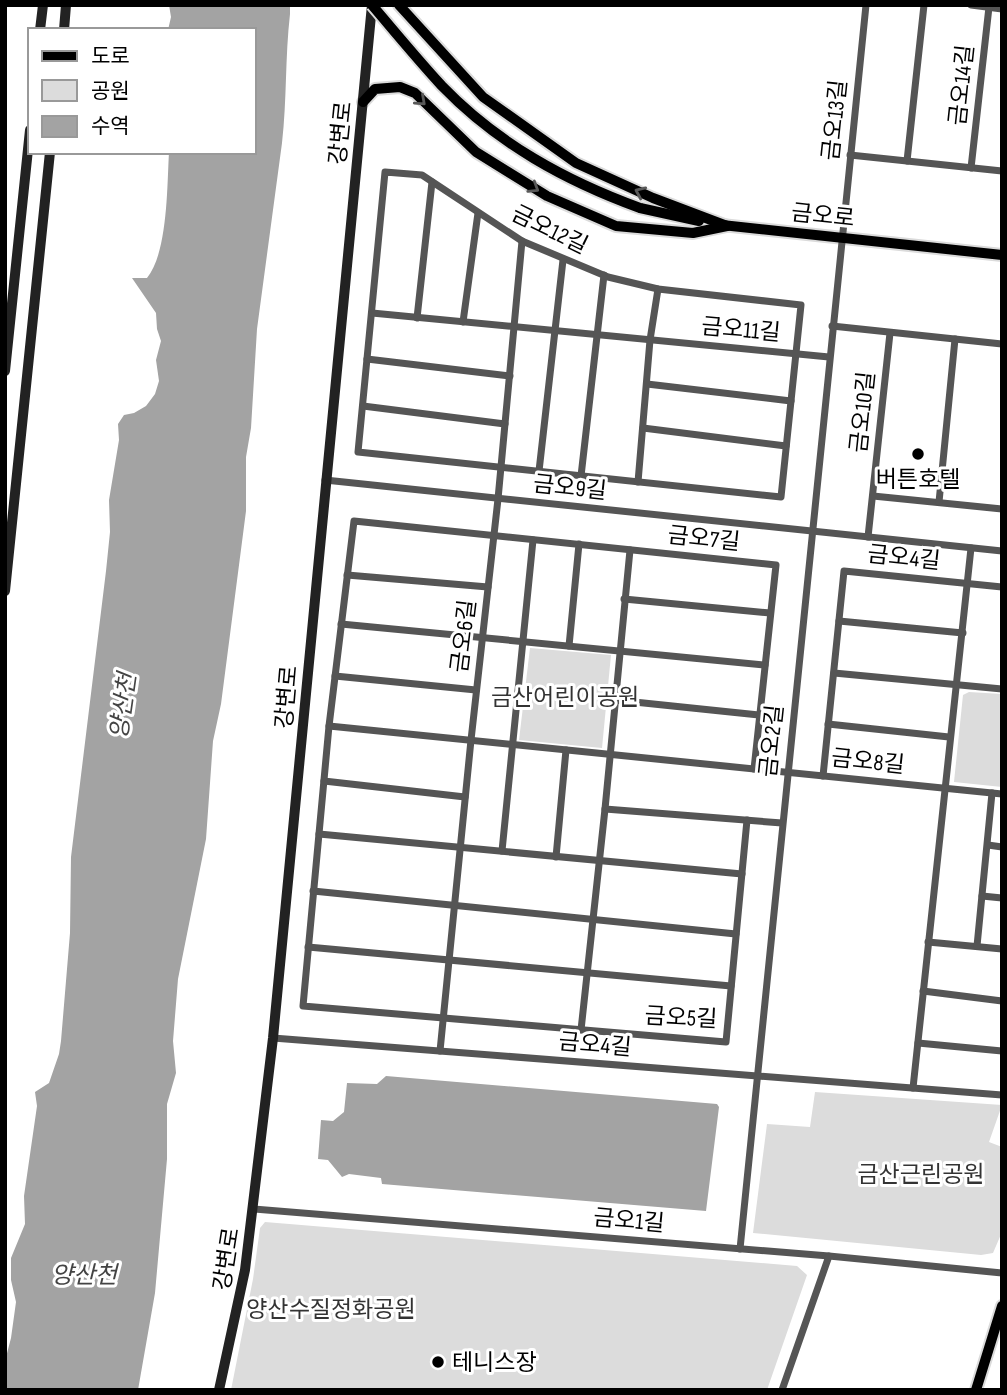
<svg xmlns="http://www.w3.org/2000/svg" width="1007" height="1395" font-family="'Sofia Sans Condensed','Noto Sans KR',sans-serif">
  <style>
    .green { fill: #dcdcdc }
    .water { fill: #a3a3a3 }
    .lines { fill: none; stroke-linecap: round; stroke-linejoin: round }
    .primary-casing { stroke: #dbdbdb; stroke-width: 14 }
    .street { stroke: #555; stroke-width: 7 }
    .secondary { stroke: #222; stroke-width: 10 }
    .primary { stroke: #000; stroke-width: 10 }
    .primary-bridge-casing { stroke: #dbdbdb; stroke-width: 14; stroke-linecap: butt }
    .primary-bridge { stroke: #000; stroke-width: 10 }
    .oneway { stroke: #595959 }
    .poi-dot { fill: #000; stroke: #fff; stroke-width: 2.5 }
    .labels { text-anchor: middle; stroke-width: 6; stroke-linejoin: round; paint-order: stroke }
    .street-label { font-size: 23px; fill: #000; stroke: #fff }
    .poi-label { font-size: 23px; fill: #000; stroke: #fff }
    .park-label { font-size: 23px; fill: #333; stroke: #fff }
    .water-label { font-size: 24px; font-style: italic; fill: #444; stroke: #fff }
  </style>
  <rect width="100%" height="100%" fill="#fff"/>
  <!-- green -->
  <g class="green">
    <path d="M530 648 611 655 602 748 519 740Z"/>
    <path d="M969 692 1002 694V787L954 782 963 695Z"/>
    <path d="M815 1092 1002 1105 989 1142 1002 1147V1232L993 1253 981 1255 753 1233 767 1124 810 1127Z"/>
    <path d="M265 1222 797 1266 807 1275 767 1390H231L253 1279 260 1228Z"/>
  </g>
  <!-- water -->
  <g class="water">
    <path d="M169 5H290V14C285 57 287 100 282 143L257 329 251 428 246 457V511L221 704 213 741 206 839 178 979 173 1041 176 1073 167 1104V1159L155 1293 138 1390H5V1361L11 1338 16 1302 11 1280V1258L25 1224 24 1196 37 1106 35 1092 49 1083 59 1054 61 1041 70 933 71 857 106 571 110 532 109 500 119 440 118 424 124 415 134 413 146 406 155 394 159 381 156 360 161 341 157 329 156 313 132 278H147C168 252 167 186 169 152H254V30H168L171 17Z"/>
    <path d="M386 1076 717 1104 719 1107 706 1211 382 1184 381 1178 349 1174 342 1177 328 1160 318 1159 321 1120 333 1121 344 1112 347 1083 377 1084Z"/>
  </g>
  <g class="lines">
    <defs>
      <g id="primary">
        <path d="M399 5 483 97 576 163 653 198 727 226"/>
        <path d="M363 102 375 89 400 87 415 93 476 152 547 196 616 226 693 233 727 226"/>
        <path d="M640 208 699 221"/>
        <path d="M722 225 1002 255"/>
        <path d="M976 1390 1002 1306"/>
      </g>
    </defs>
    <!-- primary casing -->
    <use href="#primary" class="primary-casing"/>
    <!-- street -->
    <g class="street">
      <path d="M971 5 1002 9"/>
      <path d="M850 155 1002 171"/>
      <path d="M907 161 924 5"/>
      <path d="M971 168 989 7"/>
      <path d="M385 172 422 175 522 241 608 277 658 289 801 305 781 497 358 452Z"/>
      <path d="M372 313 829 357"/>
      <path d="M417 318 432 182"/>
      <path d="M463 322 478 213"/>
      <path d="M832 326 1002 344"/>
      <path d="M367 359 510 376"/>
      <path d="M647 384 791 401"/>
      <path d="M363 406 505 424"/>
      <path d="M643 428 786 446"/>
      <path d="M539 471 563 260"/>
      <path d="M581 476 604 275"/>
      <path d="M325 480 1002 551"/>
      <path d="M638 482 650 340 658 289"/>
      <path d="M873 496 1002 509"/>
      <path d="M939 502 955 339"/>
      <path d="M868 537 890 333"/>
      <path d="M347 575 488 587"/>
      <path d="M624 599 770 613"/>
      <path d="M839 621 963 633"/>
      <path d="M341 624 765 665"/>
      <path d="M569 646 579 544"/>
      <path d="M834 673 1002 689"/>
      <path d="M335 676 476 690"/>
      <path d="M615 700 759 715"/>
      <path d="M828 724 949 737"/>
      <path d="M329 726 1002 794"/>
      <path d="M823 776 844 571 1002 587"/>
      <path d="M324 781 465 797"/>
      <path d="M605 809 782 823"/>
      <path d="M747 820 726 1042 303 1006 329 726 354 521 776 565 754 769"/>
      <path d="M319 834 742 874"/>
      <path d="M988 845 1002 847"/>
      <path d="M502 851 533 540"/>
      <path d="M556 857 566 750"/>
      <path d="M313 891 736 934"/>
      <path d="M982 896 1002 898"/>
      <path d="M928 942 1002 949"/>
      <path d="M977 946 992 793"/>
      <path d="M308 947 731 986"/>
      <path d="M923 991 1002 1001"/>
      <path d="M581 1030 605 809 630 550"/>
      <path d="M273 1038 1002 1095"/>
      <path d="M918 1043 1002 1051"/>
      <path d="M440 1051 471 740 498 499 522 241"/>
      <path d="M913 1088 971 548"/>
      <path d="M253 1209 829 1256 1002 1273"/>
      <path d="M740 1249 866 5"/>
      <path d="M782 1390 829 1256"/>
    </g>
    <!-- secondary -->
    <g class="secondary">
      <path d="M40 30 43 5"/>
      <path d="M64 30 66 5"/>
      <path d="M5 371 30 130"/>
      <path d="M5 591 50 152"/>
      <path d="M219 1390 245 1270 273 1038 372 5"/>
    </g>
    <!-- primary -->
    <use href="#primary" class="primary"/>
    <defs>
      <path id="primary-bridge" d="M372 5C395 32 418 60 442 86 498 144 566 181 640 208"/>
    </defs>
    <!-- primary-bridge casing -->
    <use href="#primary-bridge" class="primary-bridge-casing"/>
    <!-- primary-bridge -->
    <use href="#primary-bridge" class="primary-bridge"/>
  </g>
  <!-- one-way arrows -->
  <defs><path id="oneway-chevron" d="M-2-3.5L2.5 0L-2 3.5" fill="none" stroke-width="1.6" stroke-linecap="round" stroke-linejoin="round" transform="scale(1.75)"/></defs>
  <g class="oneway">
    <use href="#oneway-chevron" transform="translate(421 101) rotate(42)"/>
    <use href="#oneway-chevron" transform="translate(534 188) rotate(32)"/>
    <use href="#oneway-chevron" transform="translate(640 192) rotate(-156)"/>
  </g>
  <!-- markers -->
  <g class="poi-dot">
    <circle cx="918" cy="454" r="7"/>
    <circle cx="438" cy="1362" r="7"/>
  </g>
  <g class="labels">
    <!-- street labels -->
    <g class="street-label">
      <text transform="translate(961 85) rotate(-84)" y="8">금오14길</text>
      <text transform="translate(834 120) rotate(-84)" y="8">금오13길</text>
      <text transform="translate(340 133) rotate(-84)" y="8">강변로</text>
      <text transform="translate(823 215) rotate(6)" y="8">금오로</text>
      <text transform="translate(550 229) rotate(26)" y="8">금오12길</text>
      <text transform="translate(741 329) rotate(5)" y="8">금오11길</text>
      <text transform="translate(862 412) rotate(-84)" y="8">금오10길</text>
      <text transform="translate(570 487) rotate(6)" y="8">금오9길</text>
      <text transform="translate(704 538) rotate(6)" y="8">금오7길</text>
      <text transform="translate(904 557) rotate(6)" y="8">금오4길</text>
      <text transform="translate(463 636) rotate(-83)" y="8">금오6길</text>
      <text transform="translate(286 697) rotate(-85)" y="8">강변로</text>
      <text transform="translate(771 741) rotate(-84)" y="8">금오2길</text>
      <text transform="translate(868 761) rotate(6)" y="8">금오8길</text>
      <text transform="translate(681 1017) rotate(3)" y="8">금오5길</text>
      <text transform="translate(595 1044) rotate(5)" y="8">금오4길</text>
      <text transform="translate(629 1220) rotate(5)" y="8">금오1길</text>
      <text transform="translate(226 1259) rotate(-81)" y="8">강변로</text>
    </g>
    <!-- poi labels -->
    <g class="poi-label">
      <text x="918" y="487">버튼호텔</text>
      <text x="452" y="1370" text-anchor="start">테니스장</text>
    </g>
    <!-- park labels -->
    <g class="park-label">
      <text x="565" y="705">금산어린이공원</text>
      <text x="921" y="1182">금산근린공원</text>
      <text x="331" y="1317">양산수질정화공원</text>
    </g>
    <!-- water labels -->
    <g class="water-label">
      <text transform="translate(123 706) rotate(-82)" y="8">양산천</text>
      <text x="84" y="1283">양산천</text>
    </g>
  </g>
  <!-- border -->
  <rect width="1007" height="1395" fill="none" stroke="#000000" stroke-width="14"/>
  <!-- legend -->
  <rect x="28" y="28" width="228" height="126" fill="#ffffff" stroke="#999999" stroke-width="2"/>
  <rect x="42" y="51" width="35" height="10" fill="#000000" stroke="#999999" stroke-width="2"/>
  <text x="91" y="63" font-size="21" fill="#000000">도로</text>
  <rect x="42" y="80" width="35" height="21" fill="#dcdcdc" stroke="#999999" stroke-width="2"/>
  <text x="91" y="98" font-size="21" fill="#000000">공원</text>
  <rect x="42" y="116" width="35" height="21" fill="#a3a3a3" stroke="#999999" stroke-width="2"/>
  <text x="91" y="133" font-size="21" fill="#000000">수역</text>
</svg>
